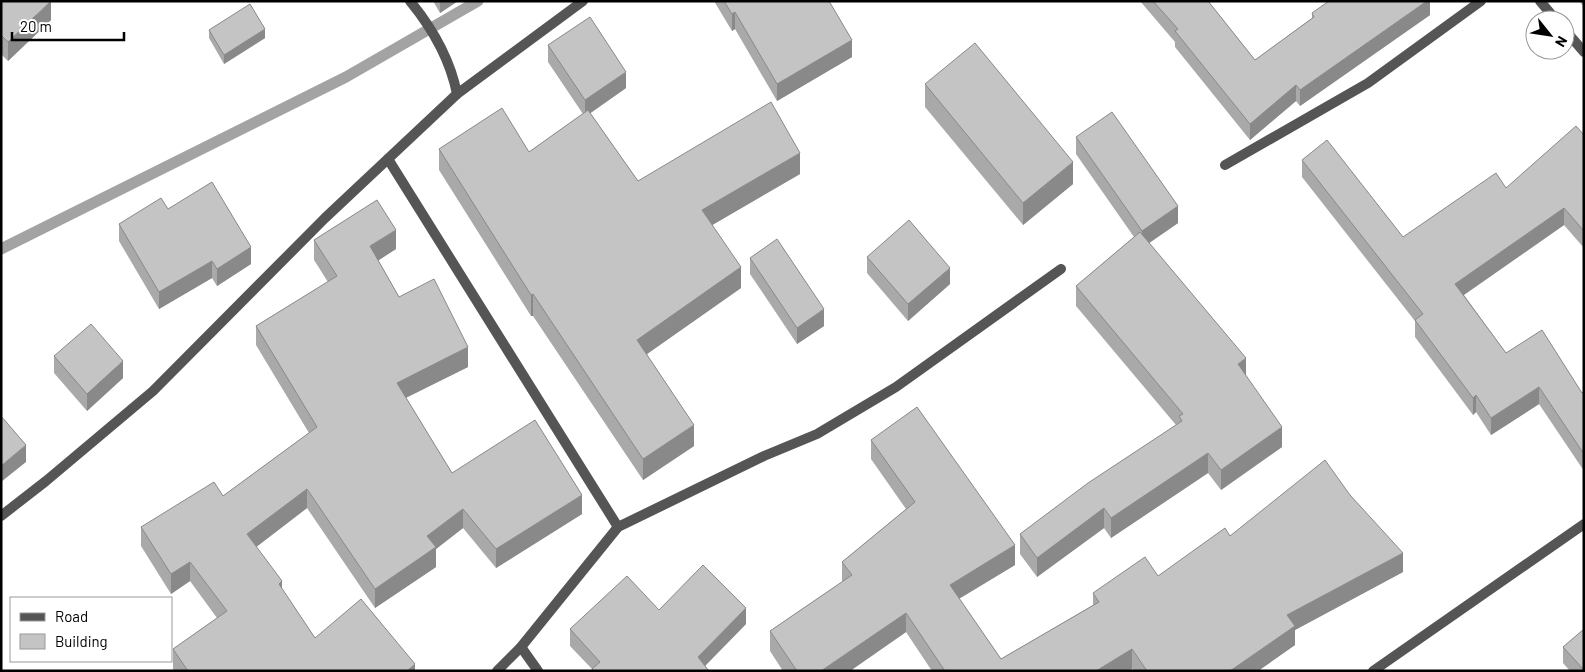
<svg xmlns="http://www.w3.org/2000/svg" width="1585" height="672" font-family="Barlow,sans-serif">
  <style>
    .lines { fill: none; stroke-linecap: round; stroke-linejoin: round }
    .stream { stroke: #a3a3a3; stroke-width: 11 }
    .minor { stroke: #555; stroke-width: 10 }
    .wall { fill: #a9a9a9 }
    .shaded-wall { fill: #898989 }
    .building { fill: #c4c4c4; stroke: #898989 }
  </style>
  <rect width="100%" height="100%" fill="#fff"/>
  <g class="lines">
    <!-- stream -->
    <path class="stream" d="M1 249 346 77 478 1"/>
    <!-- minor -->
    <g class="minor">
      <path d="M410 1C433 29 450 58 457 94"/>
      <path d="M1540 1 1556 20"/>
      <path d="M1565 30 1584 52"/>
      <path d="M388 159 618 527"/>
      <path d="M1225 165 1368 83 1481 1"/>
      <path d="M1 516 46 481 153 391 325 218 457 94 583 1"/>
      <path d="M521 647 538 671"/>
      <path d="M497 671 521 647 618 527 764 456 817 434 896 387 1061 269"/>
      <path d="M1373 671 1584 524"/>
    </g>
  </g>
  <!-- wall -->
  <g class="wall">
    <path d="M1 1 51 20 8 61 1 54Z"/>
    <path d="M433 1H458L440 13Z"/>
    <path d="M714 1H829L852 57 777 101 735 29 732 31Z"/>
    <path d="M1140 1H1208L1255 60 1312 18V13L1430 1V15L1300 106 1296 101 1250 140 1175 47V42Z"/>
    <path d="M1579 1H1584V7Z"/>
    <path d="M209 30 265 38 224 64 209 38Z"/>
    <path d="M548 45 626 88 590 113 638 181 800 174 712 225 741 288 647 354 694 446 643 480 533 316H531L439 170V149L529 152 583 114 548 62Z"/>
    <path d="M925 84 1073 184 1023 225 925 107Z"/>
    <path d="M1584 135V248L1564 225 1464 295 1506 353 1582 393 1584 392V471L1539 404 1491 435 1476 412 1473 415 1415 337V321L1302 177V160L1403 237 1506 188Z"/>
    <path d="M1076 137 1178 223 1149 243 1246 376 1282 447 1221 490 1208 473 1111 538 1104 528 1037 577 1020 554V534L1176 425 1076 306V286L1134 237 1076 154Z"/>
    <path d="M168 209 251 264 217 286 212 278 159 309 119 241V224Z"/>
    <path d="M314 240 396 249 378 260 399 297 468 367 406 398 452 473 582 514 496 568 463 528 436 549V567L375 608 307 508 256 547 282 589 315 638 415 671H174L173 669V649L217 618 190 581 171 594 141 546V527L223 496 309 433 256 345V326L328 282 314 260Z"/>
    <path d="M867 257 950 284 908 321 867 273Z"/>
    <path d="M750 258 824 326 797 344 750 274Z"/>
    <path d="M54 356 123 378 87 411 54 373Z"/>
    <path d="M871 440 1015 565 959 599 1001 659 1093 605V593L1158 576 1230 536 1403 572 1295 630V645L1258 671H1134L1132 669 1129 671H932L906 632 850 671H783L770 651V631L842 582V562L906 509 871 459Z"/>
    <path d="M659 610 746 624 705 666 709 671H592V669L570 646V629Z"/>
    <path d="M1584 629V671H1570L1563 663V647Z"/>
  </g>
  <!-- shaded-wall -->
  <g class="shaded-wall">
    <path d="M51 1V20L8 61V42Z"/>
    <path d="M440 1H458L440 13Z"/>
    <path d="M1427 1H1430V15L1300 106V90Z"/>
    <path d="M735 12V29L732 31V14Z"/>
    <path d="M265 29V38L224 64V55Z"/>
    <path d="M852 40V57L777 101V84Z"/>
    <path d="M626 72V88L585 117V100Z"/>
    <path d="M1296 85V101L1250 140V124Z"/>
    <path d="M800 153V174L702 231V210Z"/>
    <path d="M1073 162V184L1023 225V203Z"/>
    <path d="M1178 206V223L1142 248V231Z"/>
    <path d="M1564 208V225L1455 301V284Z"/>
    <path d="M396 230V249L370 266V246Z"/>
    <path d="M251 247V264L217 286V269Z"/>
    <path d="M212 261V278L159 309V292Z"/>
    <path d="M741 267V288L637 361V340Z"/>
    <path d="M950 268V284L908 321V304Z"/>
    <path d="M533 294V316H531V295Z"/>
    <path d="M824 309V326L797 344V328Z"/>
    <path d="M468 347V367L397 402V383Z"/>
    <path d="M1246 358V377L1238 364Z"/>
    <path d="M123 361V378L87 411V394Z"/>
    <path d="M1539 387V404L1491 435V418Z"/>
    <path d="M1476 395V412L1473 415V398Z"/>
    <path d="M694 425V446L643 480V459Z"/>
    <path d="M1282 427V447L1221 490V470Z"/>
    <path d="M26 445V462L1 482V466Z"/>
    <path d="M1208 453V473L1111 538V518Z"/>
    <path d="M307 489V508L247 554V534Z"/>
    <path d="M582 495V514L496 568V549Z"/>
    <path d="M1104 508V528L1037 577V558Z"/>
    <path d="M463 509V528L436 549V567L375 608V589L427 536Z"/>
    <path d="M1015 545V565L950 604V585Z"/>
    <path d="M1403 553V572L1295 630V645L1258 671H1230L1287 615Z"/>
    <path d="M190 562V581L171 594V574Z"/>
    <path d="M282 581V600L279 584Z"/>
    <path d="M746 608V624L700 671 698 657Z"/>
    <path d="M906 613V632L850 671H821Z"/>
    <path d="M1132 649V669L1129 671H1096Z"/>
    <path d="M415 664V671H407Z"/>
  </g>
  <!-- building -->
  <g class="building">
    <path d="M1 1H51L8 42 1 35Z"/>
    <path d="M724 1H829L852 40 777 84 735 12 732 14Z"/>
    <path d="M1153 1H1208L1255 60 1314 17 1312 13 1329 1H1427L1300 90 1296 85 1250 124 1175 31 1178 29Z"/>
    <path d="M250 4 265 29 224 55 209 30Z"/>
    <path d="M590 17 626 72 585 100 548 45Z"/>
    <path d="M975 43 1073 162 1023 203 925 84Z"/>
    <path d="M771 102 800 153 702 210 741 267 637 340 694 425 643 459 533 294 531 295 439 149 502 108 529 152 588 110 638 181Z"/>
    <path d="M1112 112 1178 206 1142 231 1076 137Z"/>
    <path d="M1576 126 1584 135V231L1564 208 1455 284 1506 353 1542 330 1582 393 1584 392V454L1539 387 1491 418 1476 395 1473 398 1415 320 1423 314 1302 160 1327 140 1403 237 1496 173 1506 188Z"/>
    <path d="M212 182 251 247 217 269 212 261 159 292 119 224 161 198 168 209Z"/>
    <path d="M377 200 396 230 370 246 399 297 434 279 468 347 397 383 452 473 535 420 582 495 496 549 463 509 427 536 436 547 375 589 307 489 247 534 282 581 279 584 315 638 361 599 415 664 407 671H188L173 649 227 611 190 562 171 574 141 527 214 482 223 496 317 427 256 326 337 276 314 240Z"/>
    <path d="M909 220 950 268 908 304 867 257Z"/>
    <path d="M1140 232 1246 358 1238 364 1282 427 1221 470 1208 453 1111 518 1104 508 1037 558 1020 534 1088 483 1182 421 1179 416 1183 414 1076 286Z"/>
    <path d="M777 239 824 309 797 328 750 258Z"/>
    <path d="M91 324 123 361 87 394 54 356Z"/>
    <path d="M917 407 1015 545 950 585 1001 659 1099 602 1093 593 1145 557 1158 576 1225 528 1230 536 1325 460 1350 495 1403 553 1287 615 1295 626 1230 671H1147L1132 649 1096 671H945L906 613 821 671H797L770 631 852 575 842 562 915 502 871 440Z"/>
    <path d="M1 416 26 445 1 466Z"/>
    <path d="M703 565 746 608 698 657 709 671H593L592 669 600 662 570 629 627 576 659 610Z"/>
    <path d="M1584 629V670L1563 647Z"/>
  </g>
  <!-- border -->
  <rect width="1585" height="672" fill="none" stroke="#000000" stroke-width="5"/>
  <!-- legend -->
  <rect x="10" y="597" width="162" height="65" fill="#ffffff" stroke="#999999"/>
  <rect x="20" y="613" width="25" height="8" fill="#555555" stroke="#999999"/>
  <text x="55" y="622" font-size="15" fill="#000000">Road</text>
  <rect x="20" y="634" width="25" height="15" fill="#c4c4c4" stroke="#999999"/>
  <text x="55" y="647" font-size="15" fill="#000000">Building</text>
  <!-- north arrow -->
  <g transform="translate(1550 35) rotate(120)"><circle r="24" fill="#ffffff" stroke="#999999"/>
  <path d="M0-4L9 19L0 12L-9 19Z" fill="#000000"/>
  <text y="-8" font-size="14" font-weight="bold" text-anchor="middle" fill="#000000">N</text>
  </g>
  <!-- scale -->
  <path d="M12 32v8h112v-8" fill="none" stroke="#000000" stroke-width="2.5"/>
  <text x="20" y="32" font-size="15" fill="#000000" stroke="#ffffff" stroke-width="4" paint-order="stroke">20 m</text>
</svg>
